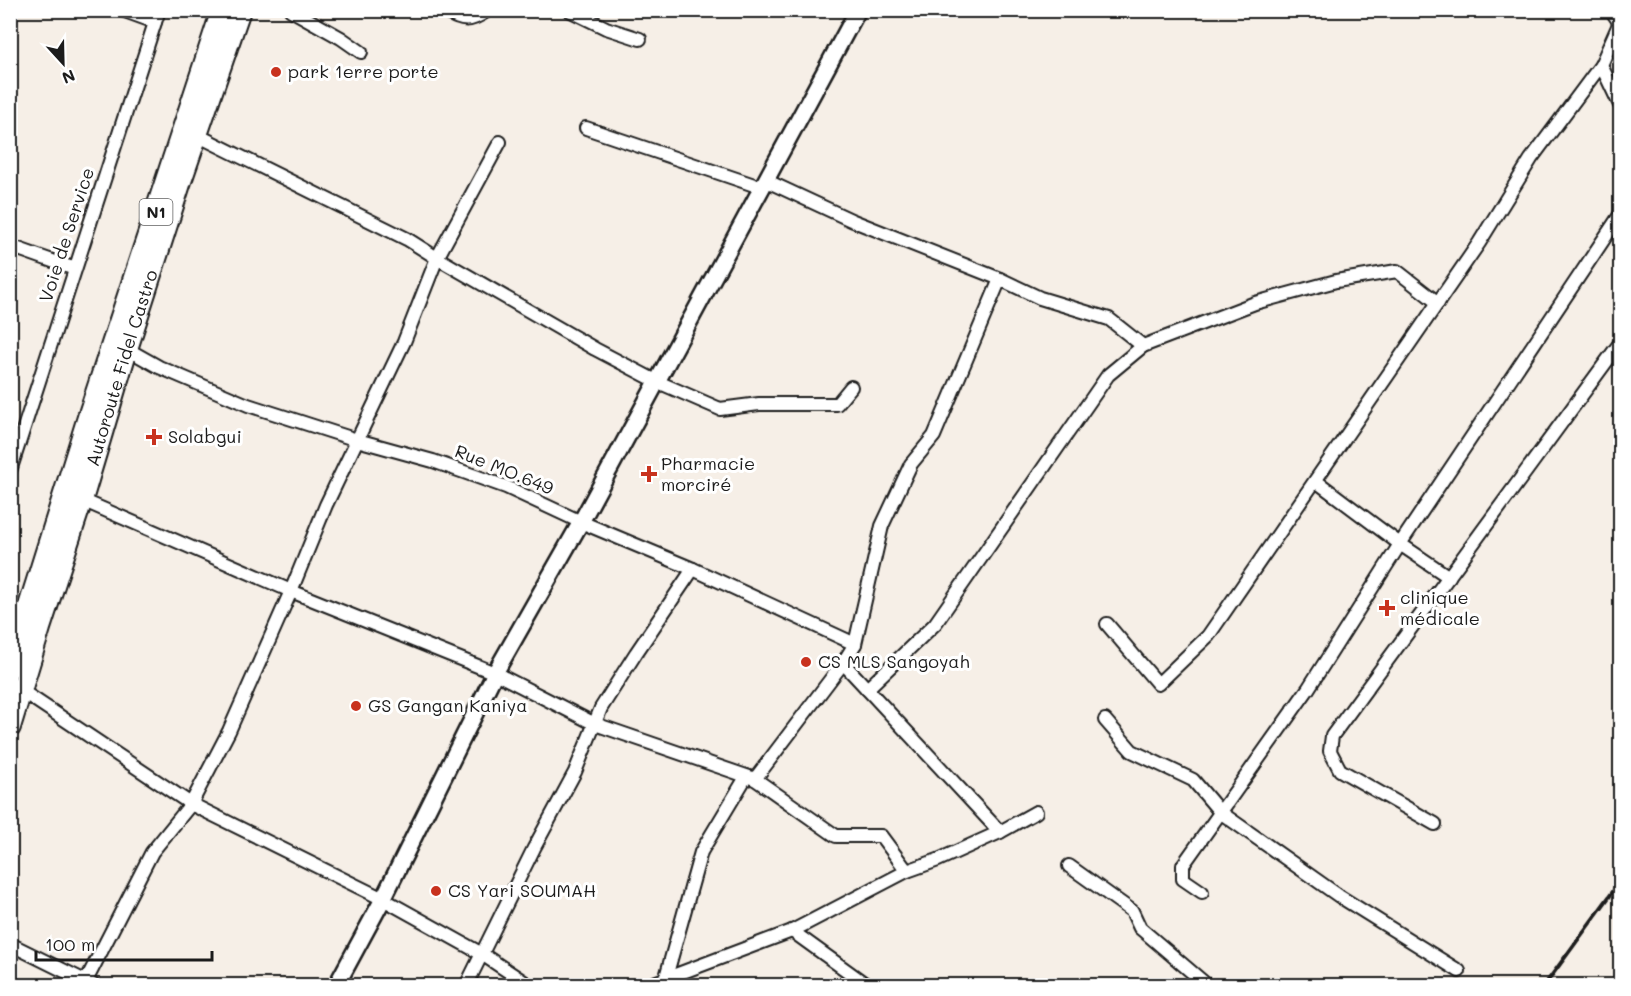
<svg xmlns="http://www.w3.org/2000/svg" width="1631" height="996" font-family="Mali,sans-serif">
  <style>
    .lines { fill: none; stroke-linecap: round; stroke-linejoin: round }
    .minor-casing { stroke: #1c1c1c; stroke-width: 16 }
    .tertiary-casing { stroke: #1c1c1c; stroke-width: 20 }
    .trunk-casing { stroke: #1c1c1c; stroke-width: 24 }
    .minor { stroke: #fff; stroke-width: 12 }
    .tertiary { stroke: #fff; stroke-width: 15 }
    .trunk { stroke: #fff; stroke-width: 20 }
    .rail { stroke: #1c1c1c; stroke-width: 4 }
    .poi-dot { fill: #c8321e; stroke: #fff; stroke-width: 2 }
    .labels { text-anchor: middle; stroke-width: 6; stroke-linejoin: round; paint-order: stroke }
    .shield { fill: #fff; stroke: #606060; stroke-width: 1.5 }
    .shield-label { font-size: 16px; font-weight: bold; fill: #1c1c1c }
    .poi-label { font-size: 18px; fill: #1c1c1c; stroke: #fff; text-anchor: start }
    .street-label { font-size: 18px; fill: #1c1c1c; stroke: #fff }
  </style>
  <rect width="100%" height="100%" fill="#f6efe7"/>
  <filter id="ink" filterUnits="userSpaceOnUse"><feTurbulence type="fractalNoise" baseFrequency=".0167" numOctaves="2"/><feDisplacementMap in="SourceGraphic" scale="12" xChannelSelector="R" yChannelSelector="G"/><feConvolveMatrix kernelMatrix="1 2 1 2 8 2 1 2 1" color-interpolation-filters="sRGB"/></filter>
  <g filter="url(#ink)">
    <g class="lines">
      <defs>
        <g id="minor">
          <path d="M122 10 155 22"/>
          <path d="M291 10 341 38 361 52"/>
          <path d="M441 10C462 20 467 25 488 10"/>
          <path d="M569 10 606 28 640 39"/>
          <path d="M1611 10 1620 23"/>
          <path d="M1601 65 1620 105"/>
          <path d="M586 128 763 188"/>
          <path d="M197 135 407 239 437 258 595 349 658 382 720 409 759 404H837L851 387"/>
          <path d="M767 181 851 220 1000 279 1040 298 1109 319 1143 346"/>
          <path d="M10 246 75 269"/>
          <path d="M127 349 159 367 248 405 357 440 433 461 506 487 581 522 693 569 855 644 843 663 755 779"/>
          <path d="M10 471 159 10"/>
          <path d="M1316 481 1400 544 1449 577"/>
          <path d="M82 500 291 591 495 673 595 724 755 779 836 836H881L907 871"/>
          <path d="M1107 624 1158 684 1208 636 1479 243 1531 159 1601 65 1620 22"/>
          <path d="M855 644 882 526 911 464 934 436 1000 279"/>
          <path d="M843 663 1000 832"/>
          <path d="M867 689 935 624 1108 375 1143 346 1255 303 1336 281 1397 271 1438 303"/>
          <path d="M22 691 191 804 383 899 482 954 530 986"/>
          <path d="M1105 720 1132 751 1193 780 1220 812 1339 896 1459 971"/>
          <path d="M1435 824 1340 770 1330 751 1332 736 1620 343"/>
          <path d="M1069 866 1132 911 1140 928 1208 986"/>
          <path d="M1202 892 1183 879V865L1308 689 1400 544 1620 215"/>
          <path d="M792 931 868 986"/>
          <path d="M10 944 95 986"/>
          <path d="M86 981 152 852 191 804 229 731 291 591 326 505 404 342 437 258 500 142"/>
          <path d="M666 983V977L701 852 746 777"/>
          <path d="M466 986 534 848 575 772 601 708 636 653 693 569"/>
          <path d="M646 986 792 931 907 871 938 860 1000 832 1036 812"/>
        </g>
        <path id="tertiary" d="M336 986 383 899 495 673 581 522 858 10"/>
        <g id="trunk">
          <path d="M10 667 89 414 222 10"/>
          <path id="s1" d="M10 727 40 628 82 500 127 349 180 184 240 10"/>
        </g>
      </defs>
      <!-- minor casing -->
      <use href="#minor" class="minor-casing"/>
      <!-- tertiary casing -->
      <use href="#tertiary" class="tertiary-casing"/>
      <!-- trunk casing -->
      <use href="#trunk" class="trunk-casing"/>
      <!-- minor -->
      <use href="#minor" class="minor"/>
      <!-- tertiary -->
      <use href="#tertiary" class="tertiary"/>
      <!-- trunk -->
      <use href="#trunk" class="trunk"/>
      <!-- rail -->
      <path class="rail" d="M1544 986 1620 882"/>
    </g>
  </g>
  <!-- markers -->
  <g class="poi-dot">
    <circle cx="276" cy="72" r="6"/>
    <path d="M151 428h6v6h6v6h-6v6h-6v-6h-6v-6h6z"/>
    <path d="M646 465h6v6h6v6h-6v6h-6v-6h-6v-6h6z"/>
    <path d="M1384 599h6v6h6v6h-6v6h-6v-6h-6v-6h6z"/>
    <circle cx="806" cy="662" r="6"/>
    <circle cx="356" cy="706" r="6"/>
    <circle cx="436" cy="891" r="6"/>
  </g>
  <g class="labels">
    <!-- shield labels -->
    <rect class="shield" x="139.5" y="199" width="33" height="26" rx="4.5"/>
    <g class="shield-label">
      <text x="156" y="218">N1</text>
    </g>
    <!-- poi labels -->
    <g class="poi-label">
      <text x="288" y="78">park 1erre porte</text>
      <text x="168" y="443">Solabgui</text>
      <text x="661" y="470">Pharmacie<tspan x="661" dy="21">morciré</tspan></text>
      <text x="1400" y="604">clinique<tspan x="1400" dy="21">médicale</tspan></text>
      <text x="818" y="668">CS MLS Sangoyah</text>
      <text x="368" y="712">GS Gangan Kaniya</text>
      <text x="448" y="897">CS Yari SOUMAH</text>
    </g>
    <!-- street labels -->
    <g class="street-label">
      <text transform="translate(67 235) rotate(-72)" y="6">Voie de Service</text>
      <text dy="6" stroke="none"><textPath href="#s1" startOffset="376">Autoroute Fidel Castro</textPath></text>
      <text transform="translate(504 470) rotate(22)" y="6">Rue MO.649</text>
    </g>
  </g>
  <!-- margin -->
  <rect width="1631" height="996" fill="none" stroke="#fff" stroke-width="36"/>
  <rect x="18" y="18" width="1595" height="960" fill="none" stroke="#1c1c1c" stroke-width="2" filter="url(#ink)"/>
  <!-- north arrow -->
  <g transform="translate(63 63) rotate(158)" stroke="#ffffff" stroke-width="4.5" paint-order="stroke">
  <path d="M0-4.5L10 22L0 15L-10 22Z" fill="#1c1c1c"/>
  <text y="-9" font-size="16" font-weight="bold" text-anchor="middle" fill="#1c1c1c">N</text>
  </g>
  <!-- scale -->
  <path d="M36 951v9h176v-9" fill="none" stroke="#1c1c1c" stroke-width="3"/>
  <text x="45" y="951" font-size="18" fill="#1c1c1c" stroke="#ffffff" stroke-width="4.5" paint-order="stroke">100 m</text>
</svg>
